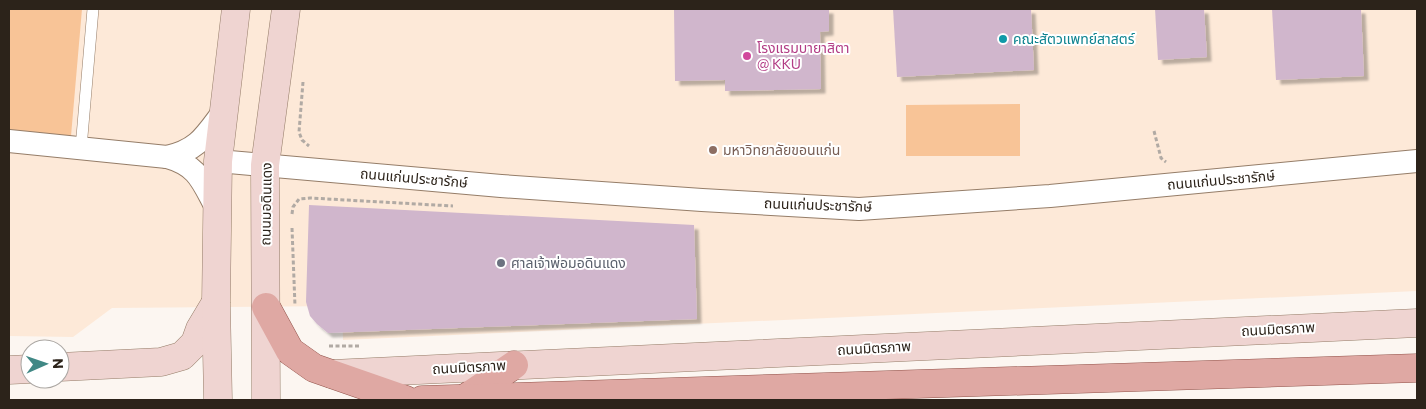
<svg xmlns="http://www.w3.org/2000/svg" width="1426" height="409" font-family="Commissioner,'Noto Sans Thai',sans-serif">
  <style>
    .built { fill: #fde9d8 }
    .green { fill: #f8c497 }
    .building { fill: #d0b6cc; filter: url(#shadow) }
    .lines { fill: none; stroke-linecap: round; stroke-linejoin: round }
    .lane-casing { stroke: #957d68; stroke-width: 12 }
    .street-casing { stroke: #957d68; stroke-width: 24 }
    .secondary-casing { stroke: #957d68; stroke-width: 29 }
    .primary-casing { stroke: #92544b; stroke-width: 29 }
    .path { stroke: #b1aaa4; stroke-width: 3; stroke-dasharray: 4 2.5; stroke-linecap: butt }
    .lane { stroke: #fff; stroke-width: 11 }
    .street { stroke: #fff; stroke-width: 22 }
    .secondary { stroke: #efd4d1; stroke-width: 28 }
    .primary { stroke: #dfa8a3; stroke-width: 28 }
    .culture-dot { fill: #0f9aa8; stroke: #fff; stroke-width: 2 }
    .hotel-dot { fill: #d1479c; stroke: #fff; stroke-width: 2 }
    .education-dot { fill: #8d6e63; stroke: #fff; stroke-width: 2 }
    .worship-dot { fill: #6b7280; stroke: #fff; stroke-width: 2 }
    .labels { text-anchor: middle; stroke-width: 4; stroke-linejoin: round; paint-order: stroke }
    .culture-label { font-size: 14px; fill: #0d838f; stroke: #fff; text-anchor: start }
    .hotel-label { font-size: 14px; fill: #b23c85; stroke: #fff; text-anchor: start }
    .education-label { font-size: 14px; fill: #785e54; stroke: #fff; text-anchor: start }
    .street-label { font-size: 14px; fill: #2c231a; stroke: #fff }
    .worship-label { font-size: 14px; fill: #5b616d; stroke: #fff; text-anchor: start }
  </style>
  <defs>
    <filter id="shadow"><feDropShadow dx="4.5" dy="4.5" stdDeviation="1" flood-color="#0004"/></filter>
  </defs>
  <rect width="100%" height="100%" fill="#fcf6f1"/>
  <!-- built -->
  <path class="built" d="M9 9H1417V291L343 340 342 306 112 308 73 337 9 336Z"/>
  <!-- green -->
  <g class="green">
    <path d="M9 9H82L71 136 9 130Z"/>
    <path d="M1020 104V156H906V105Z"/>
  </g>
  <!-- building -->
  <g class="building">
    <path d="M674 9H829V31L820 32 821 89 725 91V80L675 81Z"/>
    <path d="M893 9H1031L1034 70 897 77Z"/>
    <path d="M1155 9H1204L1207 57 1158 60Z"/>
    <path d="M1272 9H1361L1364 76 1276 80Z"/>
    <path d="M309 205 694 225 697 319 328 333 317 324 310 316 306 302Z"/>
  </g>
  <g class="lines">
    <defs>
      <path id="lane" d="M81 148 93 9"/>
      <g id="street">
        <path d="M9 141 167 157C199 166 202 182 217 209"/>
        <path d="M167 157C198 150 205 136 223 112"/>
        <path d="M218 161 501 186 702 200 859 209 1050 196 1417 161"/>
      </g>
      <g id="secondary">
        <path d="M60 367 161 362 182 356 195 343 200 329 215 304"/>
        <path d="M9 370 30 369"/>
        <path d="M332 374 1417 323"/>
        <path d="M218 400 216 303 218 161 236 9"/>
        <path d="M266 400 265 165 286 9"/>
      </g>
      <g id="primary">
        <path d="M266 307 290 351 314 368 406 400"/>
        <path d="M464 399 514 365"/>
        <path d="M422 400 1417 368"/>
      </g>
    </defs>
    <!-- lane casing -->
    <use href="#lane" class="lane-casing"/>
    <!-- street casing -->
    <use href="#street" class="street-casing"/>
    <!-- secondary casing -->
    <use href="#secondary" class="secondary-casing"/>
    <!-- primary casing -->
    <use href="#primary" class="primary-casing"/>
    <!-- path -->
    <g class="path">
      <path d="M303 82 299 132 302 140 309 146"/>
      <path d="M1154 131 1161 158 1166 162"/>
      <path d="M292 214 293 207 299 199 310 198 453 206"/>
      <path d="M292 228 295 306"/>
      <path d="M329 346H360"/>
    </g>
    <!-- lane -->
    <use href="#lane" class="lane"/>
    <!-- street -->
    <use href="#street" class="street"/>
    <!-- secondary -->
    <use href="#secondary" class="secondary"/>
    <!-- primary -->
    <use href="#primary" class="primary"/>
  </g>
  <!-- markers -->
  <circle class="culture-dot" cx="1003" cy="39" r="5"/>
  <circle class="hotel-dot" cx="747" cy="56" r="5"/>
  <circle class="education-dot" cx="713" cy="150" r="5"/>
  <circle class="worship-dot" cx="501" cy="263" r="5"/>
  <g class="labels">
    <!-- culture labels -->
    <g class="culture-label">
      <text x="1013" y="44">คณะสัตวแพทย์สาสตร์</text>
    </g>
    <!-- hotel labels -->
    <g class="hotel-label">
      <text x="757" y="53">โรงแรมบายาสิตา<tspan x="757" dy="16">@ KKU</tspan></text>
    </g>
    <!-- education labels -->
    <g class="education-label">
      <text x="723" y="155">มหาวิทยาลัยขอนแก่น</text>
    </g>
    <!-- street labels -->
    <g class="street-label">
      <text transform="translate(414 178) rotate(5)" y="5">ถนนแก่นประชารักษ์</text>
      <text transform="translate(1221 180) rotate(-5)" y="5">ถนนแก่นประชารักษ์</text>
      <text transform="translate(266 204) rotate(-89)" y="5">ถนนมอดินแดง</text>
      <text transform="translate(818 205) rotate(2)" y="5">ถนนแก่นประชารักษ์</text>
      <text transform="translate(1278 329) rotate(-3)" y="5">ถนนมิตรภาพ</text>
      <text transform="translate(874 348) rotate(-3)" y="5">ถนนมิตรภาพ</text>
      <text transform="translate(469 367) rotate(-3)" y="5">ถนนมิตรภาพ</text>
    </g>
    <!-- worship labels -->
    <g class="worship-label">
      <text x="511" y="268">ศาลเจ้าพ่อมอดินแดง</text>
    </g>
  </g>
  <!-- border -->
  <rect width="1426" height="409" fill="none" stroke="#2c231a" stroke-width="20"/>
  <!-- north arrow -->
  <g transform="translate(45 364) rotate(88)"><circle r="24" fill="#ffffff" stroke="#aba7a3"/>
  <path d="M0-4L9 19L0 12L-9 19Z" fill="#408885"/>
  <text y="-8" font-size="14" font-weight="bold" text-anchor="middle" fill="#2c231a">N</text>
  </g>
</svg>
